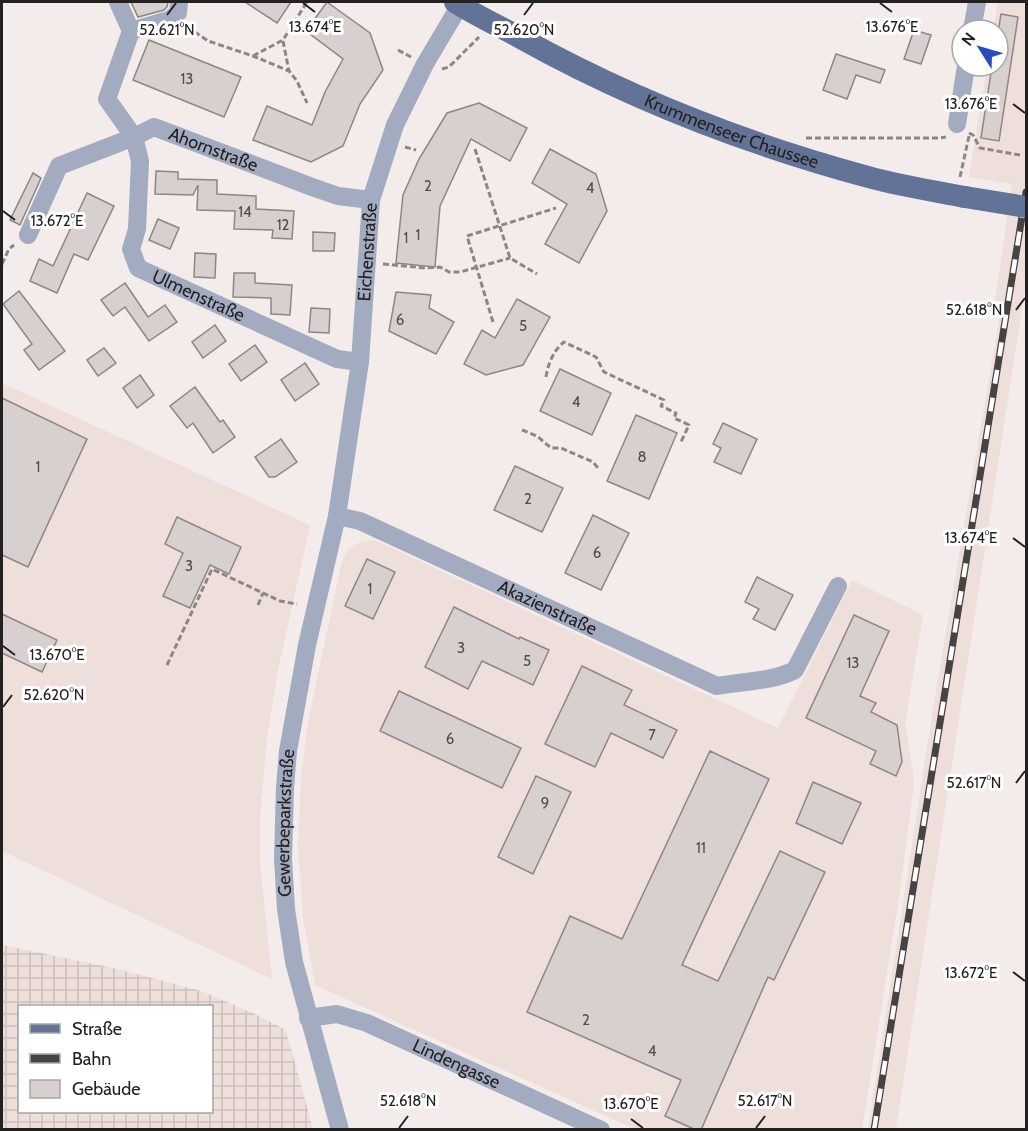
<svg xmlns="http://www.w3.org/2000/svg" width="1028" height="1131" font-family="Cabin,sans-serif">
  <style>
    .built { fill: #efdfdb }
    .industrial { fill: url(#industrial-grid); fill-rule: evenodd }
    .building { fill: #d7d0ce; stroke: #8d8685; stroke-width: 1.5 }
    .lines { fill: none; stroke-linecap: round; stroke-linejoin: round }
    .path { stroke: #8b8785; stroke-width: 3; stroke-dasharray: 6 3; stroke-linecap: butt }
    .minor { stroke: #a2abc0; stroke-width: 18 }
    .major { stroke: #637397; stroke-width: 22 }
    .rail-casing { stroke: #464342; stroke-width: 7 }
    .rail { stroke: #fff; stroke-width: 4.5; stroke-dasharray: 14; stroke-linecap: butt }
    .major-bridge { stroke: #637397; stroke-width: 22 }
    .ticks { fill: none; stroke: #232120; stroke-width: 2 }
    .labels { text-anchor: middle; stroke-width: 6; stroke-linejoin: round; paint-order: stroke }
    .number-label { font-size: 15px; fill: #504d4c }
    .street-label { font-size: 18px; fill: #232120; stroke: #fff }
    .ticks-label { font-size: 15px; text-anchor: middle; fill: #232120; stroke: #fff; stroke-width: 6; stroke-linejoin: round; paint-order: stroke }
  </style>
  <defs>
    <pattern id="industrial-grid" width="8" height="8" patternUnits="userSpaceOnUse" patternTransform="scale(1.5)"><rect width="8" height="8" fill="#efdfdb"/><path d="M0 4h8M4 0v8" fill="none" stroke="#cdbfbc"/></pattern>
  </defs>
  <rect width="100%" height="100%" fill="#f3ecea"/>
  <!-- built -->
  <g class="built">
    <path d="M998 2H1026V282L896 1129 868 1130 933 708 1002 303 995 301 1012 184 969 177 987 66H998V30H993Z"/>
    <path d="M2 383 310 525 278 670 267 737 260 819V863L272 979 2 851Z"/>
    <path d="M371 540 379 542 778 728 852 580 923 615 905 724 914 779 913 791 899 898 862 1129H634L315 985 303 917 298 847 301 776 307 727 341 565 345 554 352 546 361 542Z"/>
  </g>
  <!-- industrial -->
  <path class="industrial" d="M2 945 118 969 201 991 257 1015 286 1030 313 1129H2ZM20 1006H212V1112H20Z"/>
  <!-- building -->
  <g class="building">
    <path d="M131 2H168L167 7 164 10 138 17Z"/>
    <path d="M245 2H291L277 23Z"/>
    <path d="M327 2 370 33 383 70 360 104 343 146 311 162 253 140 267 106 312 125 325 92 343 59 306 31Z"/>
    <path d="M1001 14 1018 17 999 141 981 138 992 66H998V33Z"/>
    <path d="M914 30 931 35 921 64 904 59Z"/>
    <path d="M149 40 241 77 224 117 133 80Z"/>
    <path d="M836 54 885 70 880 83 856 75 847 99 823 90Z"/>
    <path d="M479 103 527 128 510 161 471 139 440 206 435 267 396 263 403 195 419 159 447 113Z"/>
    <path d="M550 149 596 174 607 211 579 263 545 244 567 204 532 183Z"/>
    <path d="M156 171 178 172V179L217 180V194L256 196V209L294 211 292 239 272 238 273 230 234 229 235 211 197 210 198 185 193 195 155 194Z"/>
    <path d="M33 173 41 178 20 225 10 220Z"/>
    <path d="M87 193 114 206 88 260 74 254 57 293 30 281 39 259 53 266Z"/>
    <path d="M158 219 179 228 170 249 149 240Z"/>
    <path d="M313 232 335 233 334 251H313Z"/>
    <path d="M195 253 216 254 215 278 194 277Z"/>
    <path d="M234 273H255V283L292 285 290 315 271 314V298L233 297Z"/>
    <path d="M125 283 148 317 165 305 177 322 149 341 125 307 113 316 101 300Z"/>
    <path d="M19 291 65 351 39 370 24 350 32 344 3 304Z"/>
    <path d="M396 292 431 295 429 308 454 322 436 354 389 331Z"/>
    <path d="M517 299 550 317 523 365 486 375 464 364 482 330 495 338Z"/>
    <path d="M311 308 330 309 329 333 309 332Z"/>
    <path d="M215 325 226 341 203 358 192 342Z"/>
    <path d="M255 345 267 362 241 381 229 364Z"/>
    <path d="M104 348 116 363 98 376 87 360Z"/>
    <path d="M305 363 319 384 295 401 281 380Z"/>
    <path d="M560 369 611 393 592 435 540 411Z"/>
    <path d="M140 375 154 395 137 408 123 388Z"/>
    <path d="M195 387 220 422 223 420 235 437 213 453 193 423 187 428 170 406Z"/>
    <path d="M2 398 87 439 28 567 2 555Z"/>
    <path d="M636 415 677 433 649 499 607 481Z"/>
    <path d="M723 423 757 439 741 474 714 462 721 448 713 444Z"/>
    <path d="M281 439 297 462 275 477H269L255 457Z"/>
    <path d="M515 466 563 488 542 532 494 510Z"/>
    <path d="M593 515 629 533 601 590 565 573Z"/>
    <path d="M177 517 241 547 229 574 210 565 190 608 163 596 183 553 165 544Z"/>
    <path d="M367 559 395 572 373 619 345 606Z"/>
    <path d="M757 577 793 595 775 630 753 619 759 609 745 602Z"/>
    <path d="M454 607 519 639 520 637 549 650 533 685 482 661 468 689 425 667Z"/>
    <path d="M2 614 57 640 42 672 2 653Z"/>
    <path d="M854 615 889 631 860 696 876 703 871 712 897 725 902 762 896 776 870 764 876 751 806 718Z"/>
    <path d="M582 666 632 690 624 705 677 730 663 758 611 733 595 767 545 744Z"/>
    <path d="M399 691 521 748 502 788 380 731Z"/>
    <path d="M710 751 769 779 682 965 718 981 780 851 825 872 774 980 768 977 701 1130H696L665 1116 681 1080 527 1012 570 916 622 939Z"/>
    <path d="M536 776 571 792 533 874 498 857Z"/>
    <path d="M813 782 861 803 842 844 796 823Z"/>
  </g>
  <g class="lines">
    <!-- path -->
    <g class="path">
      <path d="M186 29 195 32 208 41 253 56 289 71 297 81 307 103"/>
      <path d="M283 41 289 71"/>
      <path d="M398 50 411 57"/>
      <path d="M253 56 283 40 307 2"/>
      <path d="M442 69 449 67 479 37"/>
      <path d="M969 133 973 135 980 148 1020 155"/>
      <path d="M806 138H939L946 137"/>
      <path d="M405 147 416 150"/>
      <path d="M475 149 510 258 537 274"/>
      <path d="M960 177 969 136"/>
      <path d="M2 264 9 249 14 245"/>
      <path d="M383 264 425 268 440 267 449 272H460L510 258"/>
      <path d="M493 322 467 236 556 208"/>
      <path d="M546 377C548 363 554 350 564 342L596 357 604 372 664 400 661 406 676 413 674 418 689 425 680 444"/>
      <path d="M522 430 537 436 551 448H561L593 462 598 468"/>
      <path d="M258 605 263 593"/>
      <path d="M167 665 212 569 280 601 297 604"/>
    </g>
    <!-- minor -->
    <g class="minor">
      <path id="s1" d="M118 2 131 31 107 99 134 137 140 161 137 229 131 249 138 268 337 359 360 362"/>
      <path d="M972 30 977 2"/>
      <path d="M131 31 169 20 178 13 179 2"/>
      <path d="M957 124 966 66"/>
      <path id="s2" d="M28 235 59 166 134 137 154 127 312 187 338 196 371 200"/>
      <path id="s3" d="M337 516 360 521 717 686C739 682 775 681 795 670L838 586"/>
      <path id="s4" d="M308 1018 337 1014 367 1023 601 1130"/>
      <path id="s5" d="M340 1130 294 962 286 909 283 859 285 787 288 751 307 645 337 516 360 362 371 200 395 125 425 64 460 5"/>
    </g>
    <!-- major -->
    <path class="major" id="s6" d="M455 2C475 15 497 25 519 37 630 99 749 145 872 178 902 186 934 191 965 197"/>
    <defs>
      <path id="rail" d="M874 1130 1026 192"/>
    </defs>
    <!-- rail casing -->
    <use href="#rail" class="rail-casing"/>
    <!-- rail -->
    <use href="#rail" class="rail"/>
    <!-- major-bridge -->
    <path class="major-bridge" d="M965 197 1026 207"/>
  </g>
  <!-- ticks -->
  <path class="ticks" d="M303 3 315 12M880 3 892 12M167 15 176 3M524 15 533 3M1013 104 1025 113M3 211 15 220M1016 310 1025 298M1013 538 1025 547M3 646 15 655M3 707 12 695M1016 783 1025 771M1013 972 1025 981M631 1119 643 1128M399 1128 408 1116M756 1128 765 1116"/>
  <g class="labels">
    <!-- number labels -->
    <g class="number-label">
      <text x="187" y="84">13</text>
      <text x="428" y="191">2</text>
      <text x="590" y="193">4</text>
      <text x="245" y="217">14</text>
      <text x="283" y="230">12</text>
      <text x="418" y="240">1</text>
      <text x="406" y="243">1</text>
      <text x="400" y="325">6</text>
      <text x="523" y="331">5</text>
      <text x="576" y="407">4</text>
      <text x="642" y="462">8</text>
      <text x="38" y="472">1</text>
      <text x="528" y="504">2</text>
      <text x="597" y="558">6</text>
      <text x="189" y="571">3</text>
      <text x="370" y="594">1</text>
      <text x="461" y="653">3</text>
      <text x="527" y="666">5</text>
      <text x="853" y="668">13</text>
      <text x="652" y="740">7</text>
      <text x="450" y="744">6</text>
      <text x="545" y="808">9</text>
      <text x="701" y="853">11</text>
      <text x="586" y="1025">2</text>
      <text x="652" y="1056">4</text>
    </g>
    <!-- street labels -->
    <g class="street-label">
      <text dy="6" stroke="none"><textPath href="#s6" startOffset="306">Krummenseer Chaussee</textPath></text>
      <text dy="6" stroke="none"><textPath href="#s2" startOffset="242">Ahornstraße</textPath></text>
      <text dy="6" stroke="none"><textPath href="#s5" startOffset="892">Eichenstraße</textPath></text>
      <text dy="6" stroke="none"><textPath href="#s1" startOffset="351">Ulmenstraße</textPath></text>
      <text dy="6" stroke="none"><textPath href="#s3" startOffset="230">Akazienstraße</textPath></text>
      <text dy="6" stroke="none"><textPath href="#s5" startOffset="314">Gewerbeparkstraße</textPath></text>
      <text dy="6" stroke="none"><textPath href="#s4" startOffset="159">Lindengasse</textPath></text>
    </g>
  </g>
  <g class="ticks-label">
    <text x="315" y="32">13.674°E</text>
    <text x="892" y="32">13.676°E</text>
    <text x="167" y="35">52.621°N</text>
    <text x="524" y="35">52.620°N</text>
    <text x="971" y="109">13.676°E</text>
    <text x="57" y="226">13.672°E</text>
    <text x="974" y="315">52.618°N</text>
    <text x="971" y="543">13.674°E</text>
    <text x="57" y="660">13.670°E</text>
    <text x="54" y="700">52.620°N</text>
    <text x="974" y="788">52.617°N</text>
    <text x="971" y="978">13.672°E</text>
    <text x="408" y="1106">52.618°N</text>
    <text x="765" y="1106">52.617°N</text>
    <text x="631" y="1109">13.670°E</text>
  </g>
  <!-- border -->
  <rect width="1028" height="1131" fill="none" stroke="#232120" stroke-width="6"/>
  <!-- legend -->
  <rect x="18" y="1005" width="195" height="108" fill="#ffffff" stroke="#a7a6a6" stroke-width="1.5"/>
  <rect x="30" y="1024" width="30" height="9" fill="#637397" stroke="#a7a6a6" stroke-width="1.5"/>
  <text x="72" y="1035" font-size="18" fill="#232120">Straße</text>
  <rect x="30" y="1054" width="30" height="9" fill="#464342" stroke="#a7a6a6" stroke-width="1.5"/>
  <text x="72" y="1065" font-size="18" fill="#232120">Bahn</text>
  <rect x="30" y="1080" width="30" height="18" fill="#d7d0ce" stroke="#a7a6a6" stroke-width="1.5"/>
  <text x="72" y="1095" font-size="18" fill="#232120">Gebäude</text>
  <!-- north arrow -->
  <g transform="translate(980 48) rotate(307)"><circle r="28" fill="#ffffff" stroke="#a7a6a6" stroke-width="1.5"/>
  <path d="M0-4.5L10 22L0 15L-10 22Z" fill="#294dbc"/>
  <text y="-9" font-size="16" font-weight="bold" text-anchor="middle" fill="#232120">N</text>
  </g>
</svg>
